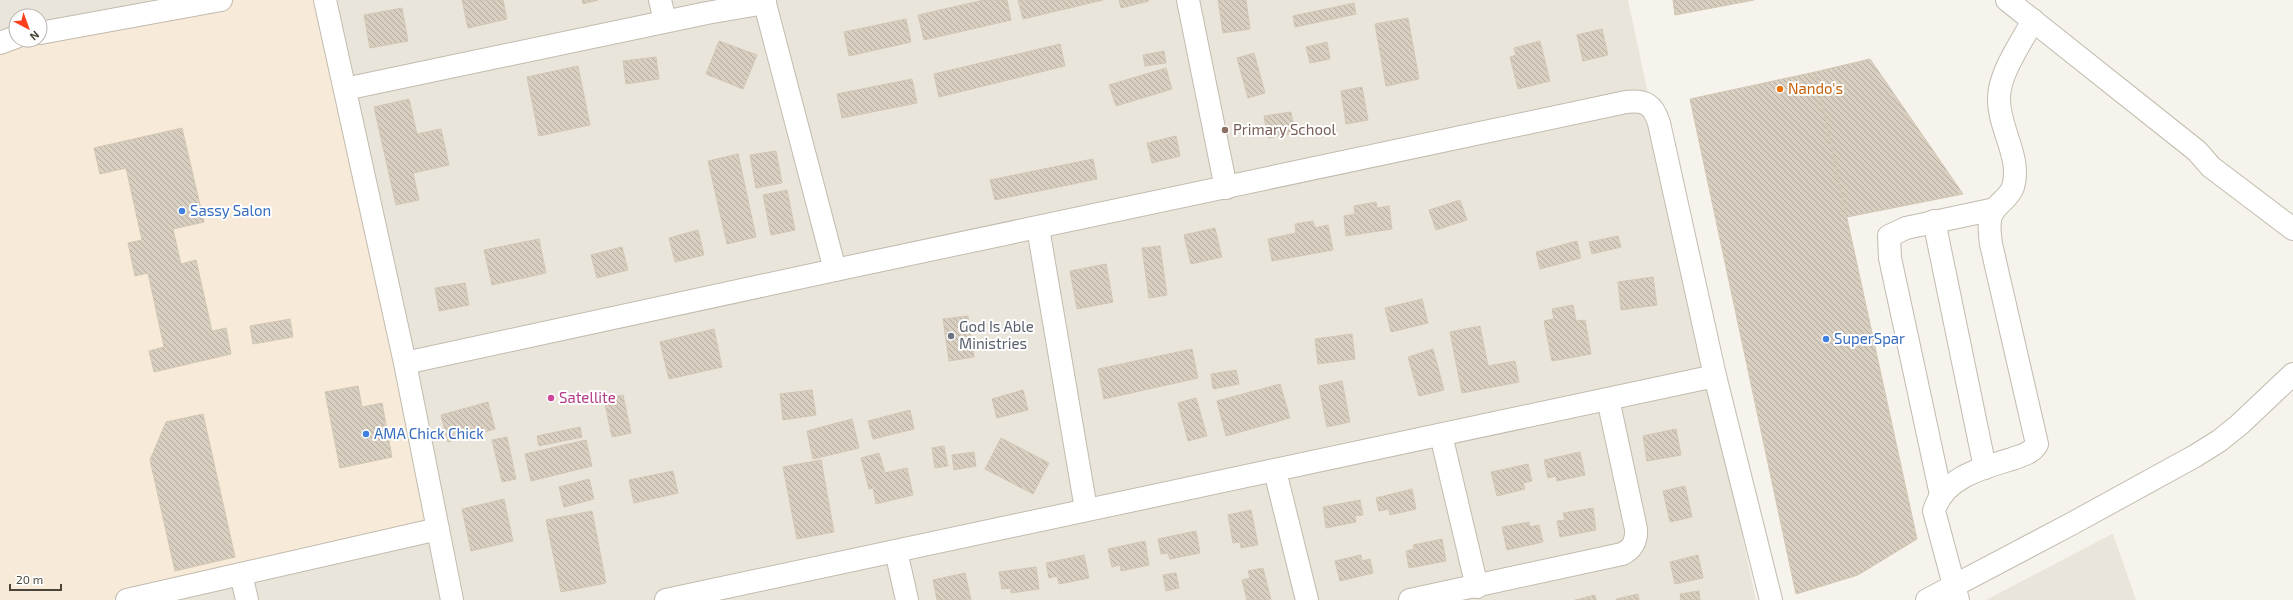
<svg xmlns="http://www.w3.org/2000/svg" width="2293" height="600" font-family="'Exo 2',sans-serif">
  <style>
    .residential { fill: #eae5da; fill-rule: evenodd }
    .commercial { fill: #f7ead8 }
    .building { fill: url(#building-back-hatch); stroke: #d3c7b4 }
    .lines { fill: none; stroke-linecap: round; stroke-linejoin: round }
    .minor-casing { stroke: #c2bbae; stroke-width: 24 }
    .minor { stroke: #fff; stroke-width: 22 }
    .food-dot { fill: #e8710a; stroke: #fff; stroke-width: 1.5 }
    .education-dot { fill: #8d6e63; stroke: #fff; stroke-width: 1.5 }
    .shop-dot { fill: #3f7fe0; stroke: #fff; stroke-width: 1.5 }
    .worship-dot { fill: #6b7280; stroke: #fff; stroke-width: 1.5 }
    .hotel-dot { fill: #d1479c; stroke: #fff; stroke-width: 1.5 }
    .labels { text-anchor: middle; stroke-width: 4; stroke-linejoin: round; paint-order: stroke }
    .food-label { font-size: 15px; fill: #c56008; stroke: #fff; text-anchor: start }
    .education-label { font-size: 15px; fill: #785e54; stroke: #fff; text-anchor: start }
    .shop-label { font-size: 15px; fill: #366cbe; stroke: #fff; text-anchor: start }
    .worship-label { font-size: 15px; fill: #5b616d; stroke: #fff; text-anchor: start }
    .hotel-label { font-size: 15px; fill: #b23c85; stroke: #fff; text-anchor: start }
  </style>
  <defs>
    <pattern id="building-back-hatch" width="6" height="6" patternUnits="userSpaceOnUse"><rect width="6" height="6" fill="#d8cfc1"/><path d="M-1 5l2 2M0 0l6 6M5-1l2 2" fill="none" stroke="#b1aa9e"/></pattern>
  </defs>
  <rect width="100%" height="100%" fill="#f6f3ec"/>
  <!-- residential -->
  <g class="residential">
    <path d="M0 0H1628L1756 600H0ZM16 16H40V40H16Z"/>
    <path d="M2113 534 2136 600H1986L2112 534Z"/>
  </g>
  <!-- commercial -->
  <path class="commercial" d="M221 0H325L438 529 127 600H0V43L16 40H40Z"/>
  <!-- building -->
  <g class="building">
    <path d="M462 0H503L507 19 468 28Z"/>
    <path d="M582 0H598L583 4Z"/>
    <path d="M984 0H1007L1011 20 924 40 918 15Z"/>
    <path d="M1018 0H1103L1023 19Z"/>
    <path d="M1119 0H1148L1149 1 1121 8Z"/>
    <path d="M1218 0H1246L1250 29 1223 33Z"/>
    <path d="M1673 0H1754L1675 15Z"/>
    <path d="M1354 3 1356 14 1295 27 1293 16Z"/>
    <path d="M402 8 408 41 370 48 364 15Z"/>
    <path d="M1408 18 1419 79 1386 86 1375 24Z"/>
    <path d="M906 19 911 42 849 56 844 32Z"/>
    <path d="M1602 29 1608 55 1583 61 1577 35Z"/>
    <path d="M719 41 757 55 743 89 706 74Z"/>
    <path d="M1540 41 1550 81 1518 89 1510 57 1516 55 1514 48Z"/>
    <path d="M1327 42 1330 59 1310 63 1306 47Z"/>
    <path d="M1060 44 1065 66 939 97 934 74Z"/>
    <path d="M1164 51 1166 63 1145 66 1143 55Z"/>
    <path d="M1254 53 1265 93 1248 98 1237 58Z"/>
    <path d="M656 57 659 79 626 84 623 61Z"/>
    <path d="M1870 59 1963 194 1847 217 1815 72Z"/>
    <path d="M578 66 590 125 539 136 527 77Z"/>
    <path d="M1166 68 1172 89 1116 106 1109 85Z"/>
    <path d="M1815 72 1917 539 1858 575 1796 594 1690 99Z"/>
    <path d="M912 79 917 103 842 118 837 94Z"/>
    <path d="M1362 87 1368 120 1346 124 1341 91Z"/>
    <path d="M409 99 417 134 441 129 449 165 413 173 419 200 396 205 374 107Z"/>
    <path d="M1291 112 1295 133 1268 138 1264 116Z"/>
    <path d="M182 128 204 222 173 229 181 264 196 260 212 331 226 328 231 354 154 372 149 351 164 347 148 273 135 276 128 243 142 240 126 168 100 174 94 148Z"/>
    <path d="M1176 136 1180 156 1152 163 1147 143Z"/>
    <path d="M776 151 782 183 756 188 750 155Z"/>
    <path d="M738 154 756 237 727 244 708 161Z"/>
    <path d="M1093 159 1097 179 995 200 990 180Z"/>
    <path d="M787 190 795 230 771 235 763 195Z"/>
    <path d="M1460 200 1467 220 1436 230 1429 210Z"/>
    <path d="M1376 202 1377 208 1389 206 1392 229 1346 236 1344 216 1355 214 1354 206Z"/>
    <path d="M1313 221 1315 228 1328 225 1333 250 1272 261 1268 239 1296 233 1295 224Z"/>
    <path d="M1215 228 1222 257 1191 264 1184 235Z"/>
    <path d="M698 230 704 255 675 262 669 238Z"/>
    <path d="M1618 236 1621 247 1592 254 1589 242Z"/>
    <path d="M539 239 546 273 492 285 484 250Z"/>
    <path d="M1577 241 1581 258 1540 269 1536 252Z"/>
    <path d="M1160 246 1167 295 1149 298 1142 248Z"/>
    <path d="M622 247 628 270 597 278 591 255Z"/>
    <path d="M1106 264 1113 302 1077 309 1070 271Z"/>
    <path d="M1653 277 1657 305 1621 310 1618 282Z"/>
    <path d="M465 283 469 305 439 311 435 288Z"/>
    <path d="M1422 299 1428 323 1391 332 1385 308Z"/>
    <path d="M1573 305 1576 321 1585 320 1591 354 1552 361 1544 321 1554 319 1552 309Z"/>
    <path d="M968 316 974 357 949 361 943 319Z"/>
    <path d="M290 319 293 337 253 344 250 326Z"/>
    <path d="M1480 326 1488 366 1515 361 1519 382 1462 393 1450 332Z"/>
    <path d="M714 329 722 367 669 379 660 342Z"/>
    <path d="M1352 334 1355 359 1318 364 1315 339Z"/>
    <path d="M1192 349 1198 378 1104 399 1098 369Z"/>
    <path d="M1433 349 1444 390 1419 396 1408 357Z"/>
    <path d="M1236 370 1239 384 1213 389 1211 374Z"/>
    <path d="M1342 381 1350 422 1327 427 1319 386Z"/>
    <path d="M1280 384 1290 418 1226 436 1217 401Z"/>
    <path d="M358 386 362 407 382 403 392 457 340 468 325 392Z"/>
    <path d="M812 390 816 415 783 420 780 394Z"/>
    <path d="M1023 390 1028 410 997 418 992 399Z"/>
    <path d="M623 395 631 433 612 437 604 399Z"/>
    <path d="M1196 398 1207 436 1188 441 1178 403Z"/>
    <path d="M488 402 495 429 448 442 441 415Z"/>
    <path d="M910 410 914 429 873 439 868 421Z"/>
    <path d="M203 414 235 557 175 571 150 460 166 422Z"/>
    <path d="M852 419 859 448 813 459 807 431Z"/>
    <path d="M580 427 582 437 539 446 537 436Z"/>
    <path d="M1676 429 1681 455 1647 461 1643 436Z"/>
    <path d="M507 437 516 479 502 482 492 440Z"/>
    <path d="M1001 438 1049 463 1033 494 985 469Z"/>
    <path d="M586 440 592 466 531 481 525 454Z"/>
    <path d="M944 446 948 466 935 468 932 448Z"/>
    <path d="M974 452 976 466 954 470 952 455Z"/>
    <path d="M1580 452 1585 475 1557 481 1556 476 1548 478 1544 460Z"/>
    <path d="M879 453 885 473 907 468 913 495 876 504 873 488 869 489 861 458Z"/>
    <path d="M821 460 834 532 797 539 783 467Z"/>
    <path d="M1528 464 1532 481 1523 483 1525 489 1497 496 1491 472Z"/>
    <path d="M673 471 678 493 634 503 629 480Z"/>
    <path d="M589 479 594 499 564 507 559 487Z"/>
    <path d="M1685 486 1692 517 1670 522 1663 491Z"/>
    <path d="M1412 489 1416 509 1390 515 1389 509 1379 511 1376 498Z"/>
    <path d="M504 499 513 541 471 551 462 509Z"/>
    <path d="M1360 500 1363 515 1355 516 1356 522 1326 528 1323 507Z"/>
    <path d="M1593 508 1596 530 1560 537 1557 521 1565 520 1563 513Z"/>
    <path d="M1251 510 1258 545 1241 548 1240 542 1233 543 1228 515Z"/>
    <path d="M592 511 606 583 561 592 546 520Z"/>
    <path d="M1529 522 1530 527 1539 525 1543 542 1507 550 1502 527Z"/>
    <path d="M1196 531 1200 553 1170 559 1168 553 1161 554 1158 539Z"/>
    <path d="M1442 539 1446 561 1409 568 1406 551 1414 549 1413 545Z"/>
    <path d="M1145 541 1149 565 1121 571 1120 565 1112 567 1108 549Z"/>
    <path d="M1084 555 1089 578 1059 584 1057 576 1049 578 1046 563Z"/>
    <path d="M1361 555 1362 561 1370 559 1373 573 1340 581 1335 561Z"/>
    <path d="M1698 555 1703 578 1675 584 1670 562Z"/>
    <path d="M1036 567 1039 589 1011 593V588L1002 589 999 572Z"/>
    <path d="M1263 568 1271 600H1247L1242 580 1250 578 1248 571Z"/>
    <path d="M965 573 971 600H937L933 580Z"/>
    <path d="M1176 573 1179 588 1166 591 1163 575Z"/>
    <path d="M1699 591 1700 600H1681L1680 594Z"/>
    <path d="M1638 594 1639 600H1616V599Z"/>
    <path d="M1595 595 1596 600H1575Z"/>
  </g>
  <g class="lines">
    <defs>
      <g id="minor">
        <path d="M325 0 405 363 452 600"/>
        <path d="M660 0 665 21"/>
        <path d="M764 0 835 270"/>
        <path d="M1188 0 1226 188"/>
        <path d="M2007 0 2197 151 2211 167 2293 229"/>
        <path d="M40 33 221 0"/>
        <path d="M0 43 16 37"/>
        <path d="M345 89 707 13 765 3"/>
        <path d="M1934 221 1985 468"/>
        <path d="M1038 228 1086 509"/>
        <path d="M405 363 835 270 1626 102C1645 100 1653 104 1659 123L1715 376 1771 600"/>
        <path d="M1441 435 1477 587"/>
        <path d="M1275 471 1307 600"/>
        <path d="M1941 495 1890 258 1889 236 1906 228 1995 209"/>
        <path d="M896 551 907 600"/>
        <path d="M241 574 247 600"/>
        <path d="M127 600 438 529"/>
        <path d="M666 600 1715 376"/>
        <path d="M1410 600 1622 554C1632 550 1637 540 1636 529L1608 399"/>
        <path d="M1927 600 2073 523 2195 456 2219 441 2239 425 2293 374"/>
        <path d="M1958 600 1934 511C1943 478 1982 468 2012 459 2022 455 2031 454 2037 444L1991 244C1990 235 1988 225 1991 216 1994 205 2009 199 2013 187 2022 157 1998 128 1999 98 1999 73 2022 42 2033 20"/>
      </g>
    </defs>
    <!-- minor casing -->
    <use href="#minor" class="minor-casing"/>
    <!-- minor -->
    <use href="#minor" class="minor"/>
  </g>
  <!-- markers -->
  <circle class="food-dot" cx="1780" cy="89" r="4"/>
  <circle class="education-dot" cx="1225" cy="130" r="4"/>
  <g class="shop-dot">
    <circle cx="182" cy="211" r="4"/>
    <circle cx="1826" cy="339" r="4"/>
    <circle cx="366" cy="434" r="4"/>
  </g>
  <circle class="worship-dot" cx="951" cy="336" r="4"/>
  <circle class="hotel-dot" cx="551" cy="398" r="4"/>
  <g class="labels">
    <!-- food labels -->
    <g class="food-label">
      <text x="1788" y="94">Nando's</text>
    </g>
    <!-- education labels -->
    <g class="education-label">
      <text x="1233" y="135">Primary School</text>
    </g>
    <!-- shop labels -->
    <g class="shop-label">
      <text x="190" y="216">Sassy Salon</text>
      <text x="1834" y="344">SuperSpar</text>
      <text x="374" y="439">AMA Chick Chick</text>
    </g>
    <!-- worship labels -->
    <g class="worship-label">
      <text x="959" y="332">God Is Able<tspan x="959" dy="17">Ministries</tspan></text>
    </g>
    <!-- hotel labels -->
    <g class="hotel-label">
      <text x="559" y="403">Satellite</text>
    </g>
  </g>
  <!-- north arrow -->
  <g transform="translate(28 28) rotate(139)"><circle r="19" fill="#ffffff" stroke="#b7b4b0"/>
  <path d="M0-3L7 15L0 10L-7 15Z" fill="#fc3f1d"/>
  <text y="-6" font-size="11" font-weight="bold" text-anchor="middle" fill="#4b4439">N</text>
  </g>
  <!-- scale -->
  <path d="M10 584v6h51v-6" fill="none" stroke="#4b4439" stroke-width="2"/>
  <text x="16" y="584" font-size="12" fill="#4b4439" stroke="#ffffff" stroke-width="3" paint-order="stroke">20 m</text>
</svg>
